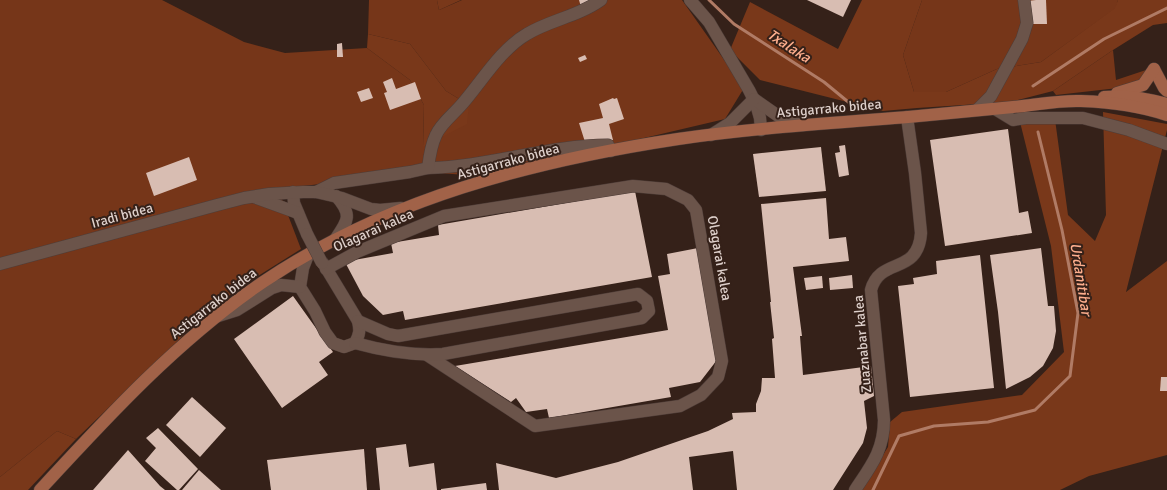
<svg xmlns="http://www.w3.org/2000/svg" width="1167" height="490" font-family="Signika,sans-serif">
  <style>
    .green { fill: #763619 }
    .forest { fill: #79381a }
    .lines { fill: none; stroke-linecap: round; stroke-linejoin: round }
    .stream { stroke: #b07b65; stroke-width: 3 }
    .building { fill: #d8bdb2 }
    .minor-casing { stroke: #4e3d38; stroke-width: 13 }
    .major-casing { stroke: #4e3d38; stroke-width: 13 }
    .minor { stroke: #6b544a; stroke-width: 12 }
    .major { stroke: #a16248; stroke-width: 12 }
    .minor-bridge-casing { stroke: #4e3d38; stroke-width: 13; stroke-linecap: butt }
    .minor-bridge { stroke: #6b544a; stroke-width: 12 }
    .labels { text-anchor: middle; stroke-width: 4; stroke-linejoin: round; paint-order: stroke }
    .street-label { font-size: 14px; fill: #ded0cb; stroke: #352119 }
    .water-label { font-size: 15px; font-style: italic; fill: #feae8d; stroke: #352119 }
  </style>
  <rect width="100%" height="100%" fill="#352119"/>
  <!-- green -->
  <g class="green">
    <path d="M0 0H162L244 42 285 53 367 48 410 80 424 105 423 146 469 105 446 91 410 44 368 34 369 0H437L439 10 462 0H682L744 88 725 119 482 176 422 172 278 189 301 249 242 286 202 316 168 351 76 439 57 431 0 477Z"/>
    <path d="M922 0H1118L1116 8 1041 62 997 69 946 92H914L903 55Z"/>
    <path d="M1113 50 1116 80 1146 70 1142 80 1127 87 1056 95 1053 91Z"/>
  </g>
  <!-- forest -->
  <g class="forest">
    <path d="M437 0H461L439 10Z"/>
    <path d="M862 0H922L903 55 914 92H946L997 69 1041 62 1115 8 1118 0H1167V23L1153 25 1113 50 1053 91 1010 102 917 108 883 111 760 80 730 50 750 2 838 49Z"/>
    <path d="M368 34 410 44 446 91 469 105 467 124 423 147 424 105 410 80 367 48Z"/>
    <path d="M1054 112 1068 215 1095 241 1106 215 1103 112 1167 124V130L1126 292 1167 261V455L1089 476 1060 490H861L888 447 890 422 902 412 1022 395 1064 352 1051 246 1018 114Z"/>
    <path d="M57 431 76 439 28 490H0V477Z"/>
  </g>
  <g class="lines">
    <!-- stream -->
    <g class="stream">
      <path d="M709 0 734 24 824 82 858 110"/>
      <path d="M1033 86 1104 39 1167 8"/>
      <path d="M873 490 899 436 934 426 988 422 1035 410 1070 376 1078 313 1062 230 1038 132"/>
    </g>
  </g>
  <!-- building -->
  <g class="building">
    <path d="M579 0H594L581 7Z"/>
    <path d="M807 0H851L843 17Z"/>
    <path d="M1036 0H1046L1047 24H1030L1027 1Z"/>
    <path d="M342 43 343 57H337V44Z"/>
    <path d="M585 55 587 59 580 62 578 58Z"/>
    <path d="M392 78 396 89 415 82 421 99 390 110 384 93 387 92 383 82Z"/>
    <path d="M369 88 373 98 361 102 357 92Z"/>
    <path d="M613 98 614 99 617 98 624 119 609 124 613 140 594 144 585 142 579 123 603 118 599 104Z"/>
    <path d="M1008 129 1019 213 1028 211 1032 233 945 246 930 140Z"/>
    <path d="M845 145 849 175 839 177 835 153 840 152 839 146Z"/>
    <path d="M821 147 826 191 759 197 753 154Z"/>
    <path d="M189 157 197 180 154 196 146 173Z"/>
    <path d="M635 191 652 277 405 320 403 311 383 315 363 296 346 264 354 260 393 253 391 243 439 235 438 225Z"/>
    <path d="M826 198 829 239 846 237 849 261 793 267 802 336H800L803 375 871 366 874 396 864 401 867 428 863 443 833 490H737L733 451 689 457 693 490H499L496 463 556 478 618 462 708 431 733 419 732 413 756 412V404L761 391 762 378H775L772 339 774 338 770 302H771L761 204Z"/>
    <path d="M698 248 717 360 700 382 669 388 671 397 549 418 547 409 526 412 516 398 511 402 455 366 668 330 658 276 670 274 667 254Z"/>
    <path d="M1041 248 1048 306H1054L1056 331 1053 348 1043 366 1030 377 1006 389 998 312 990 255Z"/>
    <path d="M980 255 994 388 910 397 898 286 914 284 913 278 937 274 936 261Z"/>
    <path d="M852 275 853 288 830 290 829 278Z"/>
    <path d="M822 276 823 288 806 290 804 278Z"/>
    <path d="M293 296 333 352 319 362 328 375 282 408 234 339Z"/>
    <path d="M1161 377H1167V391H1160Z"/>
    <path d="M192 397 226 428 200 457 166 425Z"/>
    <path d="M158 428 198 469 179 490H177L145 461 156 448 146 438Z"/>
    <path d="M406 444 409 467 434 463 437 490H380L376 448Z"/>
    <path d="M364 449 367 490H271L267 460Z"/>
    <path d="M128 450 160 486 165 490H93Z"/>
    <path d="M199 470 221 490H182Z"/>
    <path d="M486 483 487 490H441V489Z"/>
  </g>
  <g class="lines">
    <defs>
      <g id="minor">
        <path d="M690 0 709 22 749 90 756 104 760 118 761 130"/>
        <path d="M754 99 784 120 803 125"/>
        <path d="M995 109 1013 120 1026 118H1083L1129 130 1167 144"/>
        <path d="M977 110 991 96 1022 39 1027 23 1024 0"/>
        <path d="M711 135 730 123 754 99"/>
        <path d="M428 168C488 167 548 145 608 145L611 151"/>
        <path d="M293 192 294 203 307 234"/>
        <path d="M316 192 334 183 410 172 428 168C429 160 432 143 436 135 441 123 455 113 463 103 482 81 501 49 527 34 550 20 579 16 601 0"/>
        <path d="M254 197 298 213"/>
        <path d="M334 241C347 222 354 216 336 196"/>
        <path d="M308 255 303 268 300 287 315 311 325 332 333 343 344 347 355 343C360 334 360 330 358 321L323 263"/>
        <path d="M0 264 217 205 244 198 269 194 303 192H316L342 198 371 209 380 210 401 208"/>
        <path d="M326 269 357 252 444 216 633 186 666 189 688 200 696 210 722 361 718 377 701 395 680 406 535 426 427 355"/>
        <path d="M218 316 237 310 272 288 281 285 300 287"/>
        <path d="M355 343C384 351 414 356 443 354L642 318 649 311 647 301 638 294 398 336 388 334 358 321"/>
        <path d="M855 490C871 466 884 450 884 420L871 290C880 256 918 276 921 233L915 173 907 117"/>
      </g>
      <g id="major">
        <path d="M1154 69 1164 88 1167 91"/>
        <path d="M1117 93 1143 85 1154 69"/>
        <path d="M1104 97C1126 95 1146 98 1167 104"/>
        <path d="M40 490C109 415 178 340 263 282 386 199 533 161 678 139 754 128 831 123 908 117 943 114 978 110 1013 107 1035 105 1059 100 1081 101 1110 102 1140 106 1167 115"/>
      </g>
    </defs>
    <!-- minor casing -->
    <use href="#minor" class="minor-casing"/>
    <!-- major casing -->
    <use href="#major" class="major-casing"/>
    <!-- minor -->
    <use href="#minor" class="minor"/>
    <!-- major -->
    <use href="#major" class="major"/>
    <defs>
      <path id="minor-bridge" d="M307 234 322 263"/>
    </defs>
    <!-- minor-bridge casing -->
    <use href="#minor-bridge" class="minor-bridge-casing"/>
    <!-- minor-bridge -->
    <use href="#minor-bridge" class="minor-bridge"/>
  </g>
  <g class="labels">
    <!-- street labels -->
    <g class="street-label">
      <text transform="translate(829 108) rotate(-5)" y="5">Astigarrako bidea</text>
      <text transform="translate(508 161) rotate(-15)" y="5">Astigarrako bidea</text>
      <text transform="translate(122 215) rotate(-15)" y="5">Iradi bidea</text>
      <text transform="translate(373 230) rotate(-24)" y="5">Olagarai kalea</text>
      <text transform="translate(720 258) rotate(80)" y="5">Olagarai kalea</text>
      <text transform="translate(213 303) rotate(-38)" y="5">Astigarrako bidea</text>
      <text transform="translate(862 344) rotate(-95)" y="5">Zuaznabar kalea</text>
    </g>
    <!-- water labels -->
    <g class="water-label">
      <text transform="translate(789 46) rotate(33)" y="5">Txalaka</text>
      <text transform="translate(1081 279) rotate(81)" y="5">Urdanitibar</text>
    </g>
  </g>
</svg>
